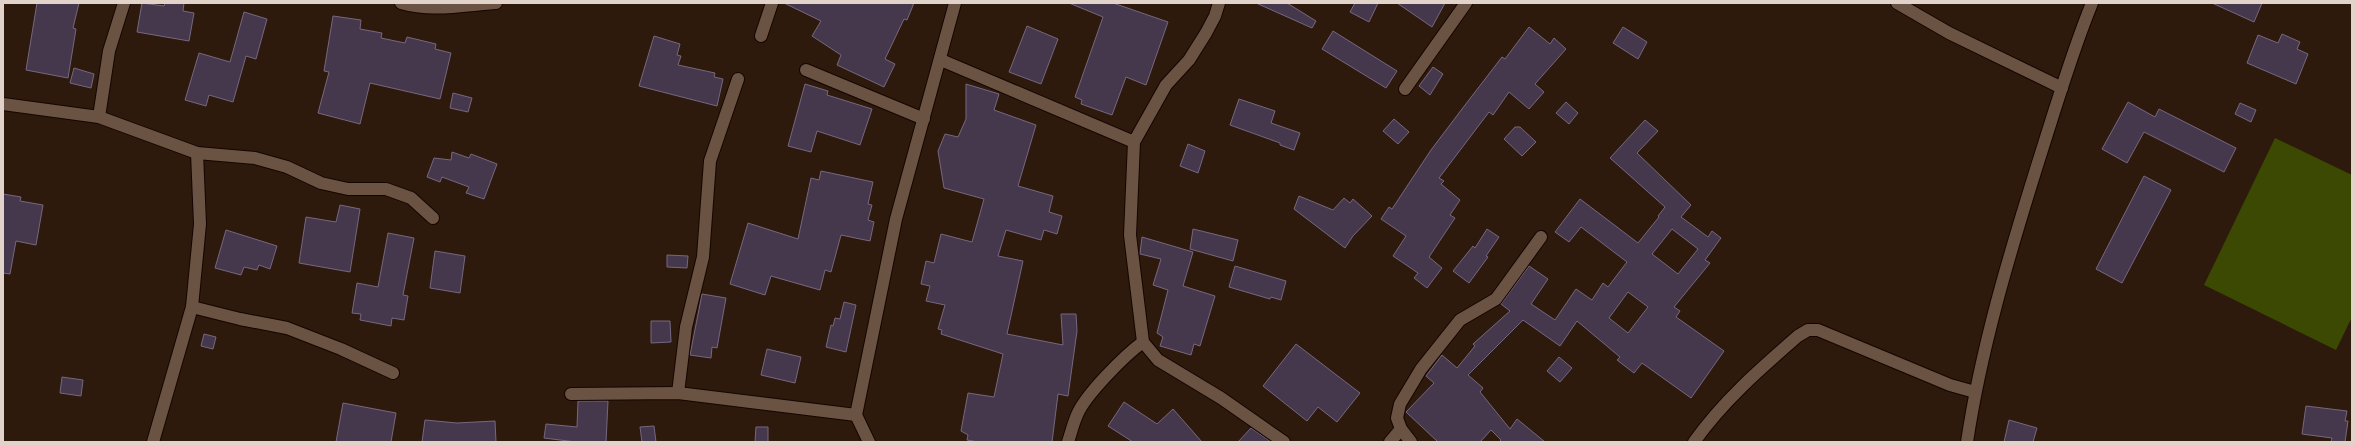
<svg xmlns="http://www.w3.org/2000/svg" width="2355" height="445" font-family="Karla,sans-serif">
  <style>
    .green { fill: #3b4902 }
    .building { fill: #45384d; stroke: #76677f; fill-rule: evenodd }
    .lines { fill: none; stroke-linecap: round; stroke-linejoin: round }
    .minor-casing { stroke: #150500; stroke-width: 14 }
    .minor { stroke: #6b5344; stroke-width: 12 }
  </style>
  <rect width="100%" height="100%" fill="#2e1a0c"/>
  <!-- green -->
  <path class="green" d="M2275 138 2352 175V317L2336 350 2204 285Z"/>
  <!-- building -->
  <g class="building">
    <path d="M37 3H79L73 28 76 29 68 78 26 70Z"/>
    <path d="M142 3 164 6 165 3H184L183 11 194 13 189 41 137 32Z"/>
    <path d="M784 3H914L907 20 904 19 885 59 895 64 884 87 837 65 841 55 812 36 821 21Z"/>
    <path d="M1069 3H1113L1168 22 1146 85 1126 77 1112 115 1081 104 1082 100 1075 97 1103 17Z"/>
    <path d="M1256 3H1287L1316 21 1312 28Z"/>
    <path d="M1355 3H1378L1369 22 1350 12Z"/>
    <path d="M1397 3H1445L1432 27Z"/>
    <path d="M2212 3H2262L2254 22Z"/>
    <path d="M244 12 267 19 256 59 246 56 233 102 209 95 206 106 185 100 199 53 230 62Z"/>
    <path d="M333 16 361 20 360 29 382 33 381 38 405 43 407 37 436 44 435 49 451 53 440 99 370 83 360 124 318 113 329 72 324 71Z"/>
    <path d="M1027 26 1058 39 1041 84 1009 72Z"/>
    <path d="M1529 27 1550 44 1554 38 1566 49 1535 84 1544 92 1529 109 1509 92 1493 115 1489 112 1439 178 1444 181 1441 184 1460 200 1450 215 1455 218 1429 257 1442 268 1427 288 1414 278 1418 273 1393 256 1406 236 1381 219 1389 207 1392 209 1431 150 1462 109 1502 57 1505 59Z"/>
    <path d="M1623 27 1647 42 1638 59 1613 43Z"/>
    <path d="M1333 31 1397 71 1386 88 1322 49Z"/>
    <path d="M2282 34 2300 42 2297 49 2308 54 2296 84 2247 63 2258 35 2278 43Z"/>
    <path d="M654 36 680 44 677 55 681 56 678 65 715 73 714 77 723 79 717 106 639 86Z"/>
    <path d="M1433 67 1443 74 1430 95 1419 86Z"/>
    <path d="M74 68 94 74 91 88 70 83Z"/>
    <path d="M805 84 828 91 827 95 872 109 860 145 817 131 811 152 788 146Z"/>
    <path d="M966 84 999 94 994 110 1036 125 1018 186 1053 196 1049 212 1062 216 1057 234 1044 230 1041 240 1006 230 998 256 1023 261 1007 334 1063 345 1061 314H1076L1077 331 1068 396 1058 394 1052 442H978L967 440 968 435 961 431 968 393 994 397 1003 354 941 334 942 330 938 329 945 305 926 301 930 286 921 284 926 261 934 263 941 234 972 242 984 199 944 188 938 151 945 134 958 137 966 119Z"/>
    <path d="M453 93 472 98 468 112 450 108Z"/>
    <path d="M1239 99 1275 111 1271 123 1300 133 1294 150 1280 145V143L1230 125Z"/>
    <path d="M1566 102 1578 113 1569 124 1556 113Z"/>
    <path d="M2128 102 2155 117 2159 109 2236 148 2224 172 2144 132 2127 163 2102 149Z"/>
    <path d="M2240 103 2256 110 2251 122 2235 114Z"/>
    <path d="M1394 119 1409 132 1398 144 1383 131Z"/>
    <path d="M1645 120 1658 131 1637 153 1691 205 1681 217 1708 237 1712 231 1721 238 1705 260 1710 263 1674 307 1680 311 1676 317 1724 351 1691 398 1642 363 1634 373 1617 360 1620 357 1577 321 1560 346 1523 320 1468 375 1483 388 1480 392 1510 429 1517 419 1545 442H1499L1501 440 1491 430 1480 442H1438L1406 412 1434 383 1426 376 1442 355 1457 368 1475 346 1473 344 1510 311 1501 304 1529 266 1548 279 1531 304 1555 320 1576 289 1592 300 1603 283 1608 287 1627 262 1581 227 1569 242 1555 232 1580 199 1638 243 1659 217 1658 216 1665 207 1610 158ZM1672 229 1698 249 1678 274 1652 254ZM1628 292 1648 307 1628 333 1609 318Z"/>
    <path d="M1515 127H1520L1536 142 1522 156 1504 139Z"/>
    <path d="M1188 144 1205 151 1198 173 1180 166Z"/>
    <path d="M452 152 469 158 471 154 497 164 484 199 466 193 469 187 442 177 440 182 427 177 434 158 451 160Z"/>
    <path d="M821 171 873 182 868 204 872 205 868 220 874 222 870 241 841 235 831 272 825 270 820 290 771 276 765 295 730 284 748 223 798 239 811 178 819 180Z"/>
    <path d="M2144 176 2171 190 2122 283 2096 269Z"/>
    <path d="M3 194 21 197 20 201 43 205 36 245 16 241 10 274 3 273Z"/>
    <path d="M1299 196 1333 210 1344 198 1350 203 1353 199 1372 216 1353 236 1345 248 1294 209Z"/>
    <path d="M340 205 360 209 350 272 299 263 306 217 336 222Z"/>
    <path d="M1193 229 1238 240 1233 261 1190 249Z"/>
    <path d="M1487 229 1499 237 1486 256 1488 257 1469 283 1453 271 1473 246 1475 248Z"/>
    <path d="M226 230 277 246 270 269 259 265 257 270 244 267 241 275 215 268Z"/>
    <path d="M388 233 414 238 403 295 408 296 404 320 392 318 391 326 360 320 361 314 352 313 357 283 378 287Z"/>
    <path d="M1142 237 1193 252 1183 286 1215 296 1200 346 1194 344 1191 355 1160 346 1163 337 1157 333 1168 290 1153 285 1161 259 1140 254Z"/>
    <path d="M435 251 465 256 460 293 430 288Z"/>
    <path d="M667 255 688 256 687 268 667 267Z"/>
    <path d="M1235 266 1286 281 1281 300 1271 297 1270 299 1229 287Z"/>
    <path d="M702 294 726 298 717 348 712 347 711 358 690 355Z"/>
    <path d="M844 302 856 305 846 352 826 347 831 325 833 326 835 318 840 319Z"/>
    <path d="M651 321H670L671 342 651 343Z"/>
    <path d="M204 334 216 337 213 349 201 346Z"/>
    <path d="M1296 344 1360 393 1337 422 1318 407 1307 421 1263 386Z"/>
    <path d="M767 349 801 357 795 383 761 375Z"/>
    <path d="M1559 357 1572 368 1560 382 1547 371Z"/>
    <path d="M62 377 83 380 81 396 60 393Z"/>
    <path d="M578 401H608L606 442H576L544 438 546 424 577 427Z"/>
    <path d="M1124 402 1157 424 1173 409 1202 442H1133L1108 426Z"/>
    <path d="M343 403 396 413 391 442H336Z"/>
    <path d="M2306 406 2347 411 2345 421H2348L2345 442H2331L2332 438 2302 434Z"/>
    <path d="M425 420 457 423 495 421 496 442H422Z"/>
    <path d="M2009 420 2037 428 2033 442H2004Z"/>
    <path d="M654 426 656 442H642L640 427Z"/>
    <path d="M756 427H768V442H755Z"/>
    <path d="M1251 428 1270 441 1271 442H1238Z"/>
  </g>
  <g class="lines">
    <defs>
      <g id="minor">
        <path d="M401 3C431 12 465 5 496 3"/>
        <path d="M1219 3 1215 16 1206 33 1189 60 1166 85 1134 142 1130 235 1143 342 1158 360 1221 398 1284 442"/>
        <path d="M1897 3 1949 33 2062 88"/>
        <path d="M761 36 772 3"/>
        <path d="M941 60 1134 142"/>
        <path d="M806 70 924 119"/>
        <path d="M1405 89 1466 3"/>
        <path d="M3 104 99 117 197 153 255 158 287 167 321 183 348 189H386L411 198 433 218"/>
        <path d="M99 117 109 51 124 3"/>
        <path d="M192 307 240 319 287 328 341 349 393 373"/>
        <path d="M678 393 686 327 703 257 710 161 738 79"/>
        <path d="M571 394 678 393 856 415 896 219 955 3"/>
        <path d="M856 415 869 442"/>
        <path d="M153 442 192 307 200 224 197 153"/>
        <path d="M1068 442C1071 433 1073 424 1077 415 1085 395 1125 355 1143 342"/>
        <path d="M1390 442 1401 429"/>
        <path d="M1411 442 1401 429 1397 418 1400 404 1421 369 1460 320 1496 299 1541 237"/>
        <path d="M1694 442C1723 401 1760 369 1798 336L1808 330H1818L1950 385 1975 392"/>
        <path d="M1967 442C1981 349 2008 259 2036 169 2054 113 2070 57 2092 3"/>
      </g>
    </defs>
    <!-- minor casing -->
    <use href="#minor" class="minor-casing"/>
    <!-- minor -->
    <use href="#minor" class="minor"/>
  </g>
  <!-- border -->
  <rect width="2355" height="445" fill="none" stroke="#e1d3ca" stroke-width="8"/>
</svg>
